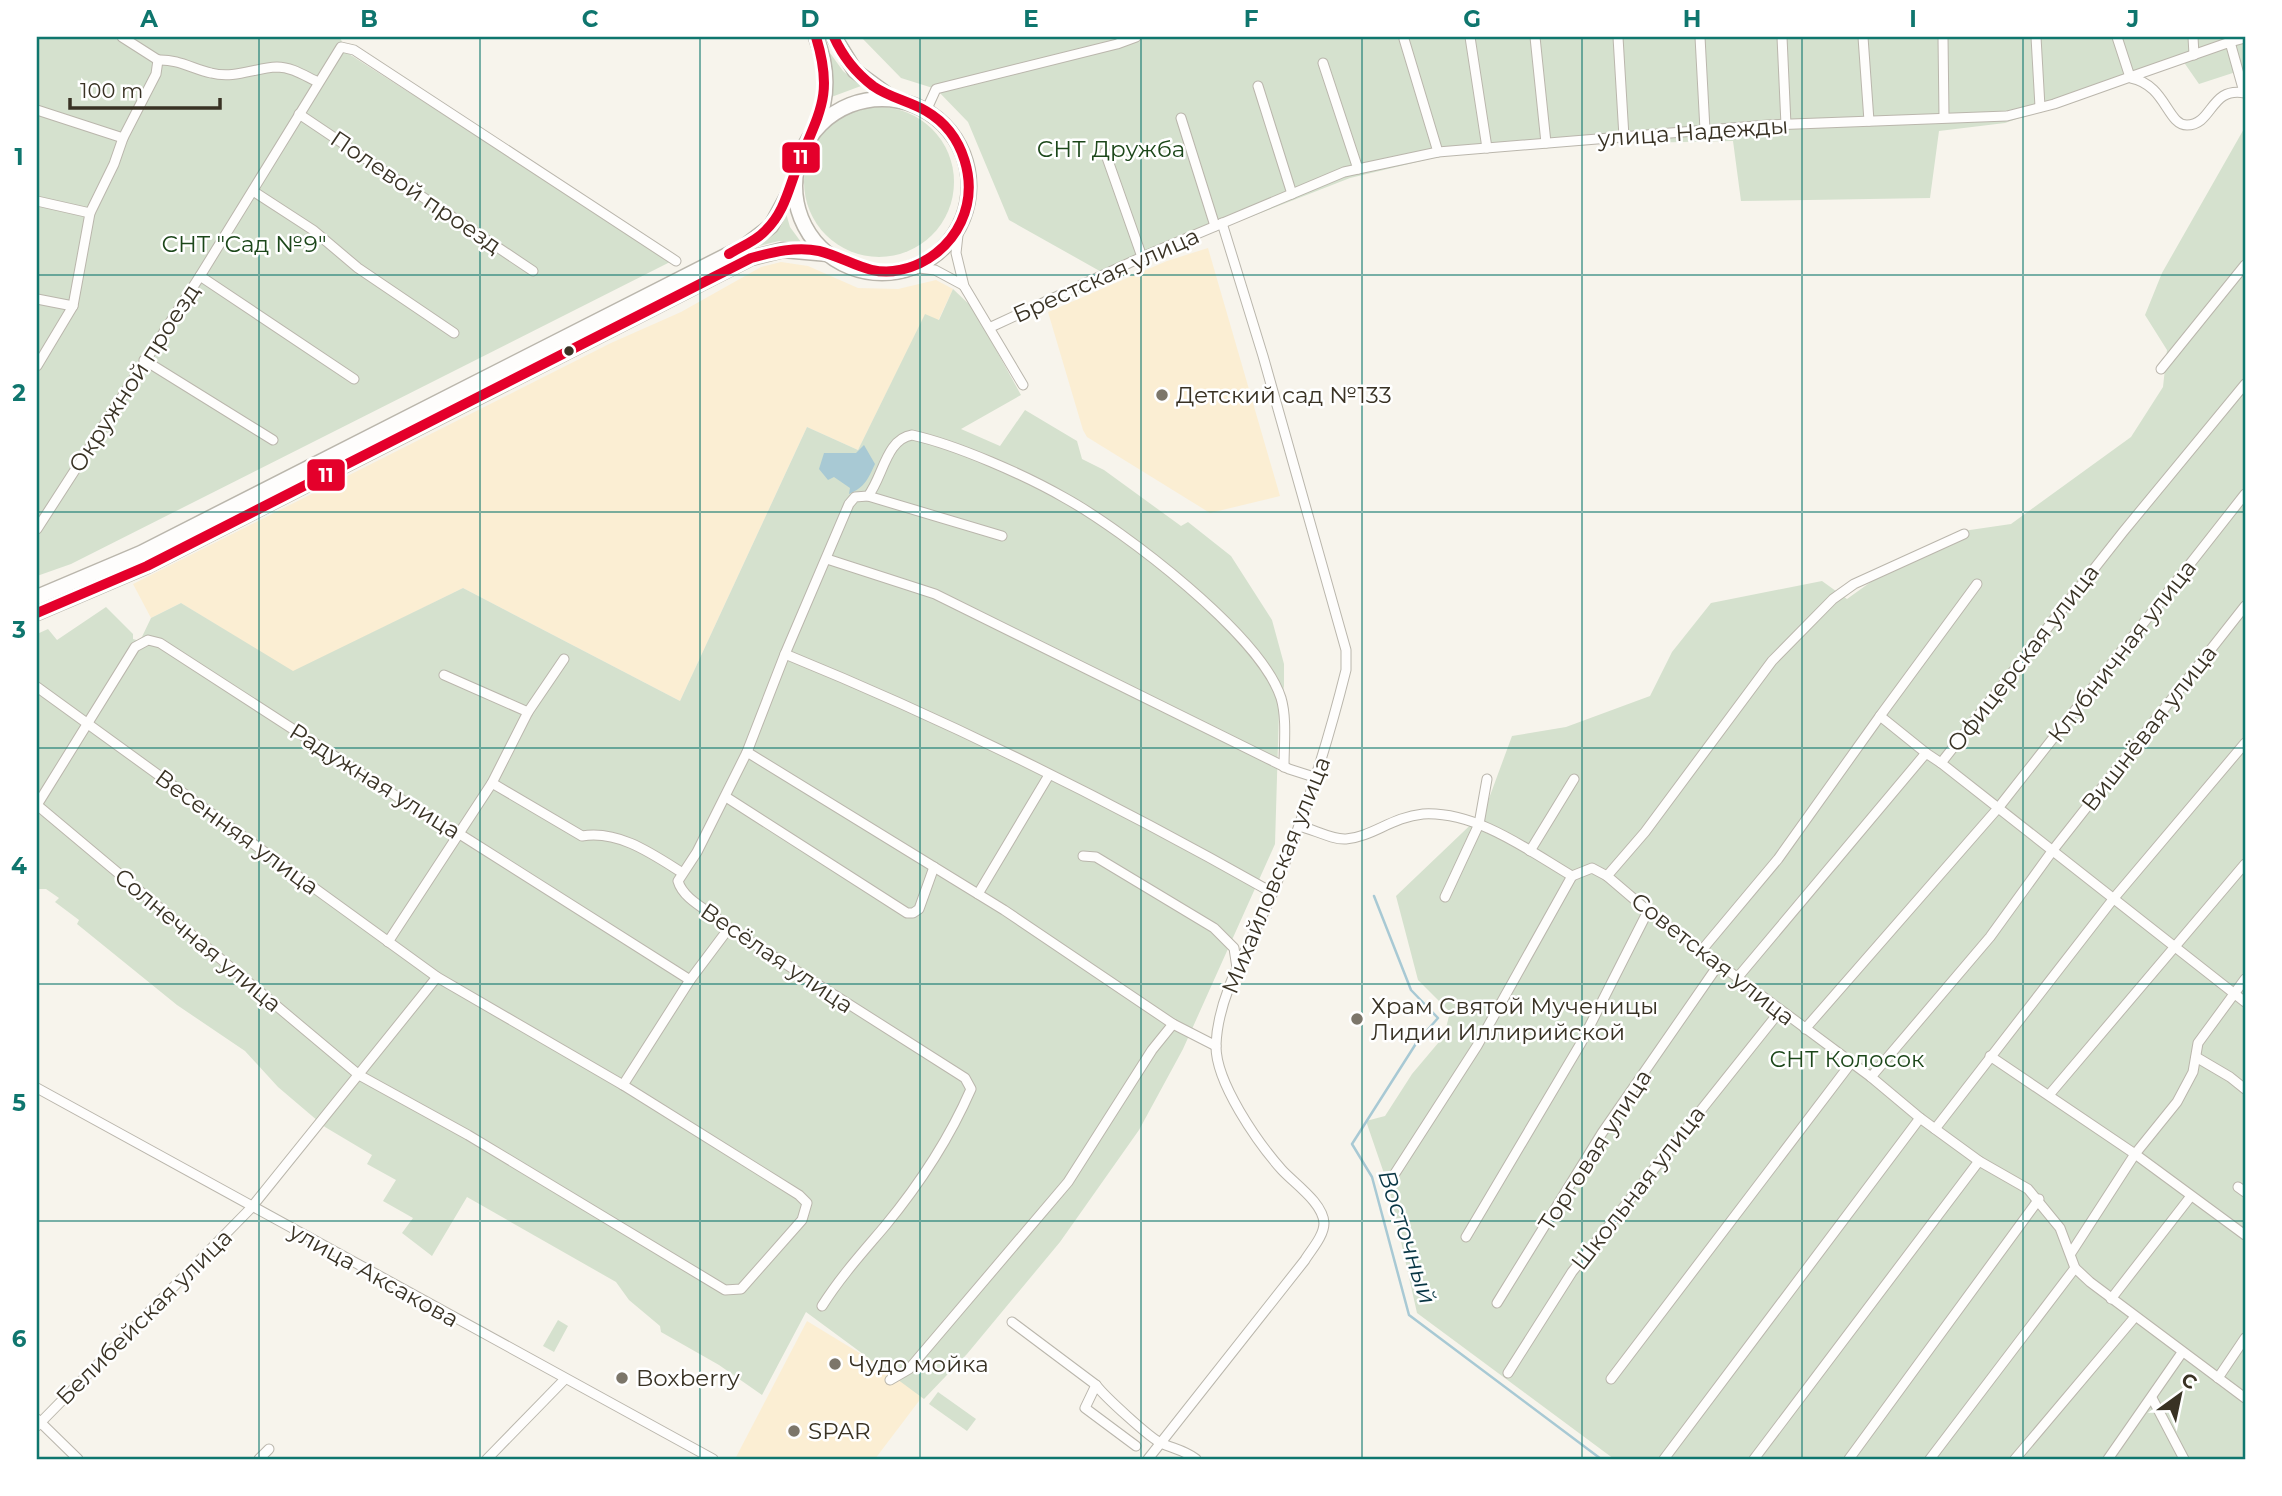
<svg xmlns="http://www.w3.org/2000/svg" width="2282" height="1496" font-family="Montserrat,sans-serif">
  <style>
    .built { fill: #fbeed3 }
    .green { fill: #d5e1ce }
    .water { fill: #a8c9d4 }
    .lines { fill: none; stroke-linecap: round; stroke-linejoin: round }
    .stream { stroke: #a8c9d4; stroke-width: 2.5 }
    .street-casing { stroke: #bab6ac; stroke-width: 11 }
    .primary-casing { stroke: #bab6ac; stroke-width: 17 }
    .street { stroke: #fefdfc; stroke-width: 9 }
    .primary { stroke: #fefdfc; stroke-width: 14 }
    .bus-1-casing { stroke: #fff; stroke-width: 16 }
    .bus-1 { stroke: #e4002b; stroke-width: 10 }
    .grid { fill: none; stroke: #0f766e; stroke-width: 2; stroke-opacity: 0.55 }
    .bus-dot { fill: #393224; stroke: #fff; stroke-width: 2.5 }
    .poi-dot { fill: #7c766a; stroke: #fff; stroke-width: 2.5 }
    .labels { text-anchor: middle; stroke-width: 5; stroke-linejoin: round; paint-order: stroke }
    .street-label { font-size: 23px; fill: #393224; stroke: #fff }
    .park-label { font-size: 23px; fill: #1c471a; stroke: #fff }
    .poi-label { font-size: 23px; fill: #393224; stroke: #fff; text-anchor: start }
    .water-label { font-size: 24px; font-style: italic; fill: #093745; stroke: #fff }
    .line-badge { stroke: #fff; stroke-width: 2.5 }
    .badge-label { font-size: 19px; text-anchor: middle; font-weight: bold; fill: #fff }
    .neatline { fill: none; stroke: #0f766e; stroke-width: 2.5 }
    .grid-label { font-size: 23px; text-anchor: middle; font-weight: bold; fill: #0f766e }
  </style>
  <rect width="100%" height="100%" fill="#f7f4ec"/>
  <!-- built -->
  <g class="built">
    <path d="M1208 248 1280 496 1210 513 1087 437 1083 430 1048 312 1167 261Z"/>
    <path d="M781 262 808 266 858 288 898 289 936 280 953 289 938 321 925 315 858 450 807 427 680 701 463 588 293 672 181 603 151 618 133 584 611 343 681 312 761 267Z"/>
    <path d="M807 1321 925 1393 875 1459H735Z"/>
  </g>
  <!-- green -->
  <g class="green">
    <path d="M37 37H340L346 52 672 261 71 564 37 576Z"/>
    <path d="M861 37H2245V69L2199 84 2183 61 2005 123 1939 131 1930 198 1741 201 1733 141 1484 146 1350 178 1105 274 1009 220 968 122 936 89 901 78Z"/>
    <path d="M830 53 843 71 861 86 826 99V55Z"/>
    <circle cx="879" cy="182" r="75"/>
    <path d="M2245 127V1459H1614L1417 1313 1389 1188 1366 1121 1385 1116 1412 1074 1444 1036 1450 1012 1418 980 1396 896 1484 812 1512 736 1566 727 1650 696 1672 652 1711 603 1822 581 1847 599 1907 556 1963 531 2011 524 2131 437 2163 387 2167 350 2145 315 2162 273Z"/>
    <path d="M785 210 790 227 801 242 779 241 755 247 753 244Z"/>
    <path d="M953 289 973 308 1021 395 961 429 1000 446 1025 410 1077 441 1082 459 1104 470 1181 526 1188 522 1231 556 1272 620 1284 664V686L1279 711 1275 844 1183 1049 1139 1130 1060 1242 967 1354 924 1399 806 1312 762 1395 719 1365 661 1332 660 1326 629 1300 616 1282 467 1197 432 1256 402 1233 413 1218 383 1201 396 1180 367 1164 372 1155 325 1127 278 1087 245 1051 177 1005 77 924 79 920 55 902 59 898 46 889H37V634L48 629 57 640 106 607 133 634V639L140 641 151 618 181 603 293 671 463 588 680 701 807 427 858 450 925 314 939 320Z"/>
    <path d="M558 1320 568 1326 554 1352 543 1346Z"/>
    <path d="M938 1392 976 1419 967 1431 929 1404Z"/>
  </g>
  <!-- water -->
  <path class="water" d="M864 445 875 464C868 479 865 487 849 494L850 488 834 477 828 480 819 469 824 453H856Z"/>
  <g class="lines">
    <!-- stream -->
    <path class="stream" d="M1374 896 1411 990 1438 1018 1417 1042 1352 1144 1372 1177 1409 1315 1601 1459"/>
    <defs>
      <g id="street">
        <path d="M122 37 158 60"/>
        <path d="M1470 37 1487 148"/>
        <path d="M1535 37 1546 143"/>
        <path d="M1618 37 1624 137"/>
        <path d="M1700 37 1705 130"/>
        <path d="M1782 37 1786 125"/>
        <path d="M1863 37 1869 121"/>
        <path d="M1943 37 1944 117"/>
        <path d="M2036 37 2040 107"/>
        <path d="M2193 37 2194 55"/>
        <path d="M1404 39 1438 152"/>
        <path d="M2230 42 2245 38"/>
        <path d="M158 60C178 59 193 69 211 73 235 79 254 68 277 67 292 67 305 76 318 82"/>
        <path d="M1323 63 1358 169"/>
        <path d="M2130 77 2230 42 2244 92"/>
        <path d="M2131 78C2166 85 2167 125 2187 125 2213 125 2210 86 2245 93"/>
        <path d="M1258 86 1292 194"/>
        <path d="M37 110 123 138"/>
        <path d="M926 111 936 89 1117 44 1136 37"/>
        <path d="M299 114 533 271"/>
        <path d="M1181 118 1215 226"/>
        <path d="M1105 152 1142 257"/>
        <path d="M253 191 313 230 358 268 454 333"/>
        <path d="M37 201 90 213"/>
        <path d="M959 226 956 253 964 286 1023 385"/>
        <path d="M911 267 935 270 963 285"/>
        <path d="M200 276 354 379"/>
        <path d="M37 299 73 306"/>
        <path d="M991 327 1142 257 1344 172 1438 152 1768 125 2007 116 2054 104 2130 77 2117 37"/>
        <path d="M144 360 273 440"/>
        <path d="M37 366 73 306 90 213 114 164 123 138 156 74 158 60"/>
        <path d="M2161 369 2245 265"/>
        <path d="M2245 384 2123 532 1941 763 2245 1002"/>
        <path d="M868 496 1002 536"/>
        <path d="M37 529 200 276 341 47 354 50 676 261"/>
        <path d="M827 559 935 594 1289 769 1317 778"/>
        <path d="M785 654C952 722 1116 804 1273 893"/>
        <path d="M444 675 528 712"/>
        <path d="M37 687 437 977 623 1085 799 1195 807 1203 802 1220 741 1289 725 1290 468 1135 359 1075 37 805"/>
        <path d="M1880 716 1977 584"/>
        <path d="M747 752 1004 910 1173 1024 1216 1046"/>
        <path d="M492 783 582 836C618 830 651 853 681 872"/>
        <path d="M726 797 907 913H913L919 909 934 867"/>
        <path d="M37 805 135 647 148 640 160 643 444 827 458 833 690 980"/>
        <path d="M1299 826C1313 829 1332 840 1346 839 1372 837 1392 817 1423 814 1476 811 1528 850 1572 876L1592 868 1607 876 1648 911 1871 1077 1920 1118 1979 1161 2028 1189 2060 1228 2075 1268 2090 1282 2245 1398"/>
        <path d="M1530 851 1574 779"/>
        <path d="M1083 856 1096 857 1214 928 1234 948 1237 968"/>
        <path d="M1607 876 1645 832 1772 661 1833 599 1854 584 1964 534"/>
        <path d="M978 894 1049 775"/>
        <path d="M1445 897 1479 824 1487 779"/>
        <path d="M388 942 492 783 528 712 564 659"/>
        <path d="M1701 951 1778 859 1880 716 1926 753"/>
        <path d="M1738 977 1926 753 1941 763"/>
        <path d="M1805 1029 1999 807 2245 494"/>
        <path d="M1990 1056 2135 1154 2245 1235"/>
        <path d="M2196 1057 2230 1077 2245 1089"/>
        <path d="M1871 1077 1990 937 2053 850 2245 606"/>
        <path d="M623 1085 690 980 729 928"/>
        <path d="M37 1088 713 1459"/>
        <path d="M2049 1095 2245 864"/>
        <path d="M1935 1129 2114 898 2245 743"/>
        <path d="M1392 1178 1477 1046 1572 876"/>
        <path d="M2238 1187 2245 1192"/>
        <path d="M1466 1237 1581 1043 1648 911"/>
        <path d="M2071 1253 2135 1154 2177 1102 2193 1072 2198 1043 2245 979"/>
        <path d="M2111 1299 2191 1196"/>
        <path d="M1497 1303 1602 1133 1719 964"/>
        <path d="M822 1306C841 1276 863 1252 885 1226 918 1186 950 1137 971 1089L965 1078 729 928C714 912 684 902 678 881L697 852 747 752 785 654 849 504 855 497 868 496C883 477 886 439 912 435 957 445 1025 475 1065 498 1123 530 1261 635 1281 698 1287 718 1284 745 1284 767"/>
        <path d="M1012 1322 1096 1385C1104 1396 1150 1438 1161 1443 1174 1449 1184 1450 1196 1459"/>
        <path d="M1508 1373 1572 1272 1780 1011"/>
        <path d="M2218 1378 2245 1338"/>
        <path d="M1611 1379 1851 1063"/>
        <path d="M890 1380 909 1369 1068 1182 1152 1050 1173 1024"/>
        <path d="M1096 1385 1085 1408 1136 1446"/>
        <path d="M2152 1398 2184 1459"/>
        <path d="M37 1419 78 1459"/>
        <path d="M37 1426 251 1208 437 977"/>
        <path d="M259 1459 269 1449"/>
        <path d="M487 1459 565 1379"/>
        <path d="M1148 1459 1305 1260C1311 1250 1324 1236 1324 1223 1323 1203 1295 1184 1282 1170 1258 1143 1215 1082 1216 1045 1218 991 1253 940 1273 892 1304 819 1327 746 1346 670V650L1263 356 1222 223"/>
        <path d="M1664 1459 1920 1118"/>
        <path d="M1754 1459 1979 1161"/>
        <path d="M1849 1459 2039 1199"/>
        <path d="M1930 1459 2075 1268"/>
        <path d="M2015 1459 2134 1318"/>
        <path d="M2108 1459 2181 1354"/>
      </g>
      <g id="primary">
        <path d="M834 37 855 71 892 98"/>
        <circle cx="882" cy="186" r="87"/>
        <path d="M816 127C829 96 828 68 816 37"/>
        <path d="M37 597 141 553 745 246 771 226 795 182"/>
        <path d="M37 613 147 566 751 258 783 250 828 254"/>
      </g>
    </defs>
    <!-- street casing -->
    <use href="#street" class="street-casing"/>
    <!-- primary casing -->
    <use href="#primary" class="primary-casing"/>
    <!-- street -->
    <use href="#street" class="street"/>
    <!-- primary -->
    <use href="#primary" class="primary"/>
    <defs>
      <g id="bus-1">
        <path d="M729 254C740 247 756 241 765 231 786 211 789 185 800 160 821 109 833 93 816 37"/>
        <path d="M37 613 147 566 751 258C773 252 797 246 819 251 848 258 868 277 900 270 926 265 950 246 961 222 979 183 964 133 926 111 909 101 890 98 873 86 856 73 843 57 834 37"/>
      </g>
    </defs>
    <!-- bus-1 casing -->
    <use href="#bus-1" class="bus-1-casing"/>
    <!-- bus-1 -->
    <use href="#bus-1" class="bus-1"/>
  </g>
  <!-- grid -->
  <path class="grid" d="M259 37V1459M480 37V1459M700 37V1459M920 37V1459M1141 37V1459M1362 37V1459M1582 37V1459M1802 37V1459M2023 37V1459M37 275H2245M37 512H2245M37 748H2245M37 984H2245M37 1221H2245"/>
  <!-- markers -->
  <circle class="bus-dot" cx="569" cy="351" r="6"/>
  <g class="poi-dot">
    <circle cx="1162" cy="395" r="7"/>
    <circle cx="1357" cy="1019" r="7"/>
    <circle cx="835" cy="1364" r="7"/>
    <circle cx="622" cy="1378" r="7"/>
    <circle cx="794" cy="1431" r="7"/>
  </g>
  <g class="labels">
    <!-- street labels -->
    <g class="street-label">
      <text transform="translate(1693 132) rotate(-4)" y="8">улица Надежды</text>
      <text transform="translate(416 192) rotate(34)" y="8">Полевой проезд</text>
      <text transform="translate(1106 275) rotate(-24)" y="8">Брестская улица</text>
      <text transform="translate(134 378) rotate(-57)" y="8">Окружной проезд</text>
      <text transform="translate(2122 651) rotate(-52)" y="8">Клубничная улица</text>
      <text transform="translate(2023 658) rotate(-52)" y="8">Офицерская улица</text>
      <text transform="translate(2149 728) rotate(-52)" y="8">Вишнёвая улица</text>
      <text transform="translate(375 781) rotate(32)" y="8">Радужная улица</text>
      <text transform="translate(237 832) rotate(36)" y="8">Весенняя улица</text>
      <text transform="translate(1276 875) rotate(-68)" y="8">Михайловская улица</text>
      <text transform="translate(198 940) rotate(40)" y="8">Солнечная улица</text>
      <text transform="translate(777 958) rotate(34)" y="8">Весёлая улица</text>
      <text transform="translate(1713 959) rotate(38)" y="8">Советская улица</text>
      <text transform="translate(1595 1150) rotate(-57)" y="8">Торговая улица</text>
      <text transform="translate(1638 1188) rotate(-52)" y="8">Школьная улица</text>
      <text transform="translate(374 1275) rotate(29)" y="8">улица Аксакова</text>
      <text transform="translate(144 1317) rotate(-45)" y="8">Белибейская улица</text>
    </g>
    <!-- park labels -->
    <g class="park-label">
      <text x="1111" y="157">СНТ Дружба</text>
      <text x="244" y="252">СНТ "Сад №9"</text>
      <text x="1847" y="1067">СНТ Колосок</text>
    </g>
    <!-- poi labels -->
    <g class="poi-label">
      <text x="1176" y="403">Детский сад №133</text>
      <text x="1371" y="1014">Храм Святой Мученицы<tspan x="1371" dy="26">Лидии Иллирийской</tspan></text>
      <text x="849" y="1372">Чудо мойка</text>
      <text x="636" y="1386">Boxberry</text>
      <text x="808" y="1439">SPAR</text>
    </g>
    <!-- water labels -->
    <g class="water-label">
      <text transform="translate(1407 1237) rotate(72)" y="8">Восточный</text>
    </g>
  </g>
  <g class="line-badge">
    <rect x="781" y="141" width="40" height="33" rx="7" fill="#e4002b"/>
    <rect x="306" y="458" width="40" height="34" rx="7" fill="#e4002b"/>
  </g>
  <g class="badge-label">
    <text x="801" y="164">11</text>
    <text x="326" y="482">11</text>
  </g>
  <!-- border -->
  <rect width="2282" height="1496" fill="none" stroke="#ffffff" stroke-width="77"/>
  <!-- north arrow -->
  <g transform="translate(2180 1395) rotate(33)" stroke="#ffffff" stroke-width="5" paint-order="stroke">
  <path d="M0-5L12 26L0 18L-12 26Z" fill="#393224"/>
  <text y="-10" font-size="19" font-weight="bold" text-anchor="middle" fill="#393224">С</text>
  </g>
  <!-- scale -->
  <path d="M70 98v10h150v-10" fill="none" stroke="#393224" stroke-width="3.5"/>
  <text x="80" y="98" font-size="21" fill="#393224" stroke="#ffffff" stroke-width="5" paint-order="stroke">100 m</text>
  <rect x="38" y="38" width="2206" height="1420" class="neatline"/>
  <g class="grid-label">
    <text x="149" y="27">A</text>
    <text x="369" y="27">B</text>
    <text x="590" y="27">C</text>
    <text x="810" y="27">D</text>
    <text x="1031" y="27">E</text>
    <text x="1251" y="27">F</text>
    <text x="1472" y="27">G</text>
    <text x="1692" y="27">H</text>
    <text x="1913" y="27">I</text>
    <text x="2133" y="27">J</text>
    <text x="19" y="165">1</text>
    <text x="19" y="401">2</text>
    <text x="19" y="638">3</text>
    <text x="19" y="874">4</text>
    <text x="19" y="1111">5</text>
    <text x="19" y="1347">6</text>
  </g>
</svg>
